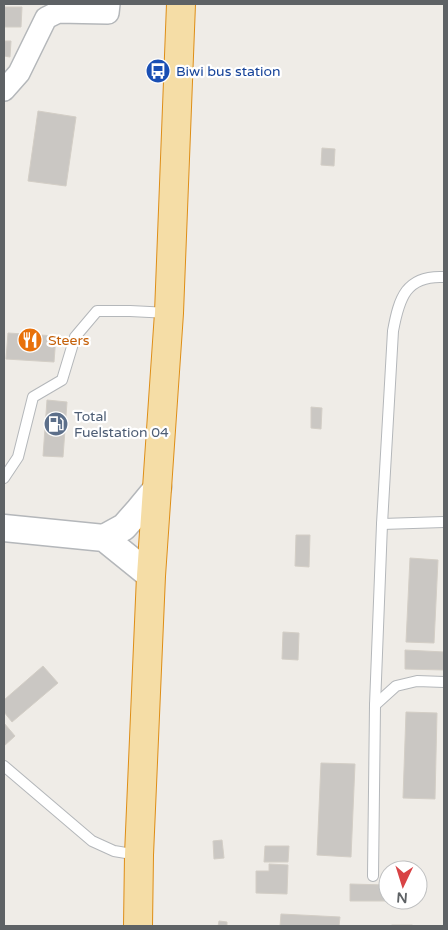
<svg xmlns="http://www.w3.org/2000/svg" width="448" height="930" font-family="'Varela Round',sans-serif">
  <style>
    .building { fill: #cac7c3; stroke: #d3cec6 }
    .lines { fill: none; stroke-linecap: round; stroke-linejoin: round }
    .service-casing { stroke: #b4b7ba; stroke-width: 12 }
    .minor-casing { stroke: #b4b7ba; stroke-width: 24 }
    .tertiary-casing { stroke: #b4b7ba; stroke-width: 29 }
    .trunk-casing { stroke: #de8e17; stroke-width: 30 }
    .service { stroke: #fff; stroke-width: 10 }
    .minor { stroke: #fff; stroke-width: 21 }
    .tertiary { stroke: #fff; stroke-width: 26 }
    .trunk { stroke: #f5dda6; stroke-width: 28 }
    .labels { text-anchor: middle; stroke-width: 4.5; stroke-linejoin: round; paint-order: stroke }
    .transit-label { font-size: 14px; fill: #164399; stroke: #fff; text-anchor: start }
    .food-label { font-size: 14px; fill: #c56008; stroke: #fff; text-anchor: start }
    .service-label { font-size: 14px; fill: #4e5e75; stroke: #fff; text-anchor: start }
  </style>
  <rect width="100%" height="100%" fill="#efece7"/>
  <!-- building -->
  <g class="building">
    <path d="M4 7H22L21 27H4Z"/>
    <path d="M4 41H11L10 57 4 56Z"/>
    <path d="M38 111 76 117 66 186 28 181Z"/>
    <path d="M322 148 335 149 334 166 321 165Z"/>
    <path d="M8 333 56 336 54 362 6 359Z"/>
    <path d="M47 400 67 402 63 457 43 456Z"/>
    <path d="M311 407 322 408 321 429 311 428Z"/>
    <path d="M296 535H310L309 567 295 566Z"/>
    <path d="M410 558 438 560 434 643 406 642Z"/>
    <path d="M283 632 299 633 298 660 282 659Z"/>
    <path d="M405 650 444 652V670L405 669Z"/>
    <path d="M43 666 58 683 12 722 4 712V700Z"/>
    <path d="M406 712 437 713 435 799 403 798Z"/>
    <path d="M4 723 15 736 4 746Z"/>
    <path d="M321 763 355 764 351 857 317 855Z"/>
    <path d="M222 840 224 858 214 859 213 841Z"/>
    <path d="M265 846H289L288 862H264Z"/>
    <path d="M269 864 288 865 287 894 256 893V871H269Z"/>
    <path d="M350 884 387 885V901H350Z"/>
    <path d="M281 914 340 917 339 926H280Z"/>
    <path d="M219 921 227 922V926H218Z"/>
    <rect x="392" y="925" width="20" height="1"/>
  </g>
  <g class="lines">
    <defs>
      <g id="service">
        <path d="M4 478 18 457 33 397 62 380 75 337 97 311H130L169 313"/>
        <path d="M382 524 444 522"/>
        <path d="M375 705 396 686 417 681 444 682"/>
        <path d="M4 766 92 841 114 851 138 855"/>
        <path d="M373 876 375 705 382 524 393 331C399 298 406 275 444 277"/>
      </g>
      <path id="minor" d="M4 90 19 73 46 18 58 12 108 13 109 4"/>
      <g id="tertiary">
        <path d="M4 528 104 538 151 576"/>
        <path d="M104 538 124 527 139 510 158 487"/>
      </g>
      <path id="trunk" d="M138 926 139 855 151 576 169 313 181 4"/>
    </defs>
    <!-- service casing -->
    <use href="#service" class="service-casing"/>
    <!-- minor casing -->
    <use href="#minor" class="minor-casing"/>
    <!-- tertiary casing -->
    <use href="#tertiary" class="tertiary-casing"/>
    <!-- trunk casing -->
    <use href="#trunk" class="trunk-casing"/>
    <!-- service -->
    <use href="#service" class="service"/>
    <!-- minor -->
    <use href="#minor" class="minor"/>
    <!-- tertiary -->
    <use href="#tertiary" class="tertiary"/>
    <!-- trunk -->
    <use href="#trunk" class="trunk"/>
  </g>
  <!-- icons -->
  <defs>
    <symbol id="bus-disc" viewBox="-11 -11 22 22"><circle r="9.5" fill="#1a4fb4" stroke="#fff"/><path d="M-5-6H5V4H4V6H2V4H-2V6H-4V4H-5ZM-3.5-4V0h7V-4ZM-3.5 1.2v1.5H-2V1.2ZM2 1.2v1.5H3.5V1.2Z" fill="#fff"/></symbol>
    <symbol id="restaurant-disc" viewBox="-11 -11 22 22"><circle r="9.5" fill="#e8710a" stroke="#fff"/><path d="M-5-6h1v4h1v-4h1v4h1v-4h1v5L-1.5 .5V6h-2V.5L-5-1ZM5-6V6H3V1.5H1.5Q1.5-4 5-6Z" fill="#fff"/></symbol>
    <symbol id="fuel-disc" viewBox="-11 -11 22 22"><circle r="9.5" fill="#5c6f8a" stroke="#fff"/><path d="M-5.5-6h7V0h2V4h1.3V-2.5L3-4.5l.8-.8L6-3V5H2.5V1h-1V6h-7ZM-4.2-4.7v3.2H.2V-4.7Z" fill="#fff"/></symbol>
  </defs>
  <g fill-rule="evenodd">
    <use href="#bus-disc" x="144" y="57" width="28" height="28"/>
    <use href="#restaurant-disc" x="16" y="326" width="28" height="28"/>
    <use href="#fuel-disc" x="42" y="410" width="28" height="28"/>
  </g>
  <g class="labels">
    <!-- transit labels -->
    <g class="transit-label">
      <text x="176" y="76">Biwi bus station</text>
    </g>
    <!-- food labels -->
    <g class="food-label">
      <text x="48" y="345">Steers</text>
    </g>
    <!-- service labels -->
    <g class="service-label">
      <text x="74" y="421">Total<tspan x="74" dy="16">Fuelstation 04</tspan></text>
    </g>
  </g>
  <!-- border -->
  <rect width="448" height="930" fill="none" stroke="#5e6265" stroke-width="10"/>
  <!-- north arrow -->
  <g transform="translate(403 885) rotate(184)"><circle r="24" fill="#ffffff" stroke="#bfc0c1"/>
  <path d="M0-4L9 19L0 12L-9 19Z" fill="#d84345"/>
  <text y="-8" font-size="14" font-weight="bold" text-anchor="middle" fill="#5e6265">N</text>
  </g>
</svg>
